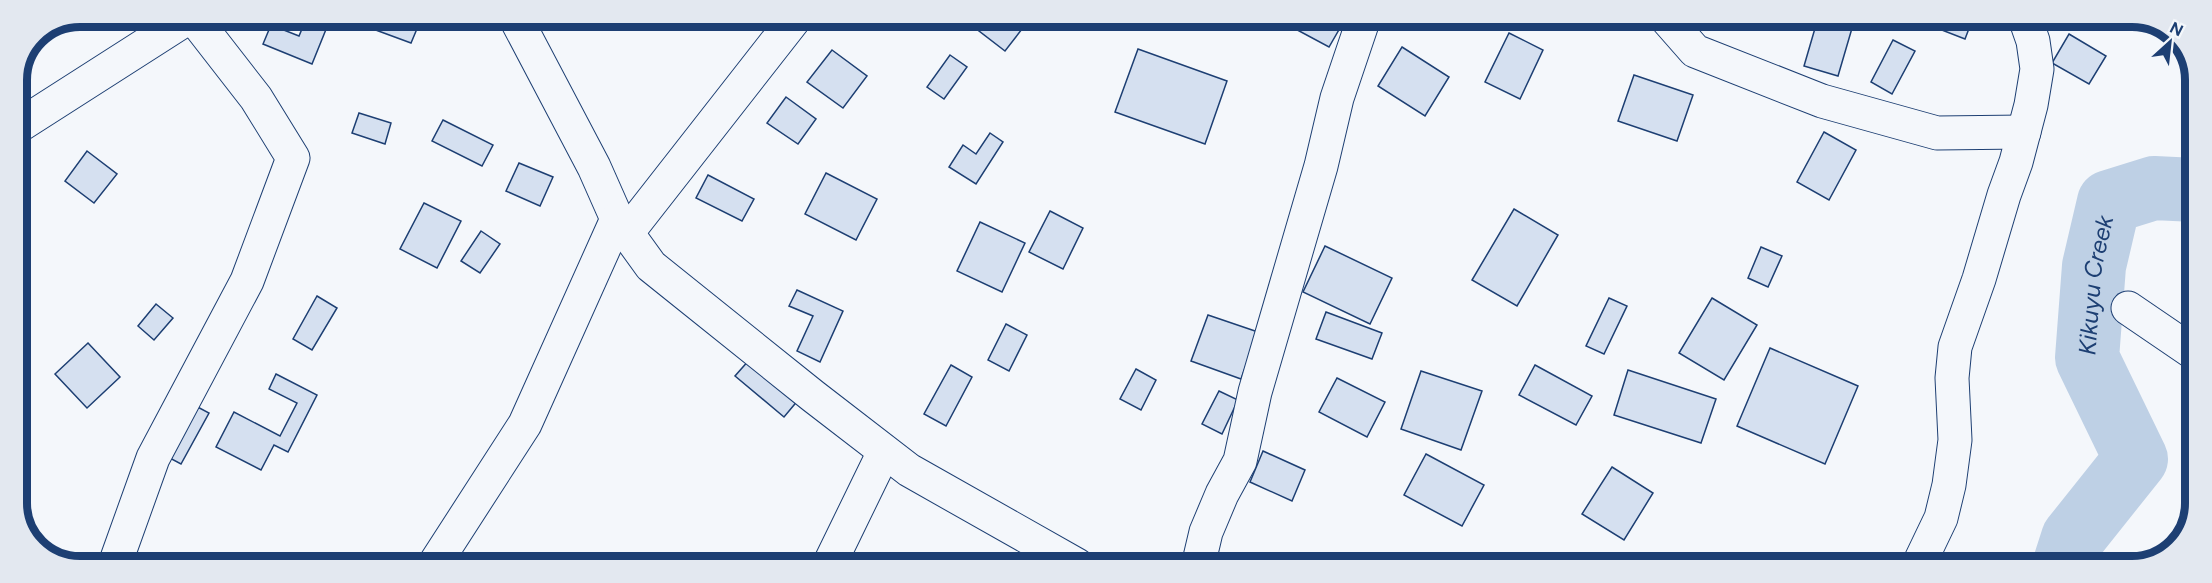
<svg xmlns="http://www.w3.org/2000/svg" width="2212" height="583" font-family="Figtree,sans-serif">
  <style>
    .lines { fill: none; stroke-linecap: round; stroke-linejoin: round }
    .river { stroke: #bed0e5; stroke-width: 64 }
    .building { fill: #d5e0f0; stroke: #1d3f73; stroke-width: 1.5 }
    .minor-casing { stroke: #1d3f73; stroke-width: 35 }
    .minor { stroke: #f4f7fb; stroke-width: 33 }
    .labels { text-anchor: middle; stroke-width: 4.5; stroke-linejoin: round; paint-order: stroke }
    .water-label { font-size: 24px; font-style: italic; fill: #1d3f73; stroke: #f4f7fb }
    .rim { fill: none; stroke: #1d3f73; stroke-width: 8 }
  </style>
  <rect width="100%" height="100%" fill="#f4f7fb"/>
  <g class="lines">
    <!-- river -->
    <path class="river" id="s1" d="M2064 566 2073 538 2136 459 2087 358 2094 266 2109 202 2154 188 2195 190"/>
  </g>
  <!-- building -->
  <g class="building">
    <path d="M307 17H331L312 64 263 44 271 25 299 36Z"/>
    <path d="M378 17H401L419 24 411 43 373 29Z"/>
    <path d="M975 17H1025L1029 20 1005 51 970 24Z"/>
    <path d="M1275 18H1339L1344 21 1329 47Z"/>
    <path d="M1818 18H1855L1838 76 1804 66Z"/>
    <path d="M1911 18H1973L1965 39Z"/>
    <path d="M1509 33 1543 50 1520 99 1485 82Z"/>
    <path d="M2069 34 2106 56 2089 84 2052 63Z"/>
    <path d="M1893 40 1915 51 1892 94 1871 82Z"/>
    <path d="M1402 47 1449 77 1425 116 1378 86Z"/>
    <path d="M1138 49 1227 81 1205 144 1115 112Z"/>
    <path d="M832 50 867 76 843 108 807 82Z"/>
    <path d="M950 55 967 67 944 99 927 87Z"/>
    <path d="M1634 75 1693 95 1677 141 1618 121Z"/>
    <path d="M786 97 816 119 798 144 767 123Z"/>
    <path d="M359 113 391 123 385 144 352 133Z"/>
    <path d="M443 120 493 145 482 166 432 141Z"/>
    <path d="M1824 132 1856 150 1829 200 1797 182Z"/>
    <path d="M990 133 1003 142 976 184 949 167 963 145 976 154Z"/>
    <path d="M87 151 117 174 94 203 65 181Z"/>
    <path d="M519 163 553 177 540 206 506 191Z"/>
    <path d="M826 173 877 199 856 240 805 214Z"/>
    <path d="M708 175 754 199 742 221 696 198Z"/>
    <path d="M424 203 461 221 437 268 400 249Z"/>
    <path d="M1514 209 1558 235 1517 306 1472 280Z"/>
    <path d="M1050 211 1083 228 1063 269 1029 252Z"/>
    <path d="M980 222 1025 243 1002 292 957 271Z"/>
    <path d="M481 231 500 244 480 273 461 261Z"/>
    <path d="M1325 246 1392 278 1370 324 1303 292Z"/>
    <path d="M1761 247 1782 256 1768 287 1748 278Z"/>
    <path d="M797 290 843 311 820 362 797 351 813 316 789 306Z"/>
    <path d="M317 296 337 308 312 350 293 339Z"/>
    <path d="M1609 298 1627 306 1604 354 1586 346Z"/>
    <path d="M1712 298 1757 325 1724 380 1679 353Z"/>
    <path d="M156 304 173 318 154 340 138 326Z"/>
    <path d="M1326 312 1382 333 1372 359 1316 339Z"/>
    <path d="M1208 315 1258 332 1241 379 1191 361Z"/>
    <path d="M1006 324 1027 335 1009 371 988 360Z"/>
    <path d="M88 343 120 377 87 408 55 374Z"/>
    <path d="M1770 348 1858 386 1825 464 1737 426Z"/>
    <path d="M750 359 799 399 784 417 735 376Z"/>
    <path d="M951 365 972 377 946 426 924 414Z"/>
    <path d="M1535 365 1592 396 1576 425 1519 395Z"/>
    <path d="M1136 369 1156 380 1141 410 1120 399Z"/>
    <path d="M1628 370 1716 399 1701 443 1614 415Z"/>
    <path d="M1421 371 1482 391 1461 450 1401 429Z"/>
    <path d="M276 374 317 395 288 452 274 445 261 470 216 447 234 412 280 436 297 403 269 389Z"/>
    <path d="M1337 378 1385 402 1367 437 1319 412Z"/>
    <path d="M1219 391 1238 400 1222 434 1202 424Z"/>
    <path d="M192 404 209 413 181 464 164 455Z"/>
    <path d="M1263 451 1305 470 1292 501 1250 482Z"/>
    <path d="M1426 454 1484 485 1462 526 1404 495Z"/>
    <path d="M1612 467 1653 493 1624 540 1582 514Z"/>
  </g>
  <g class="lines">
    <defs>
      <g id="minor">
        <path d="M515 17 594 167 617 219 651 266 813 396 909 470 1077 565"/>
        <path d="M1666 18 1695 51 1822 101 1937 133 2024 132"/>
        <path d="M17 127 189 17"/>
        <path d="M627 233 796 17"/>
        <path d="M2128 308 2194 353"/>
        <path d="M115 564 153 458 247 281 293 158 256 98 193 17"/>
        <path d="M434 565 525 424 617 219"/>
        <path d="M829 565 884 452"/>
        <path d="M1198 566 1206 532 1222 494 1240 461 1255 392 1321 166 1337 98 1364 18"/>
        <path d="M1918 566 1941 518 1949 485 1955 440 1952 378 1955 347 1979 279 2004 195 2016 162 2031 105 2037 69 2033 41 2025 18"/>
      </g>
    </defs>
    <!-- minor casing -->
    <use href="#minor" class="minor-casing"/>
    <!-- minor -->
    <use href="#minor" class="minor"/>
  </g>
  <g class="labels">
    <!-- water labels -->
    <g class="water-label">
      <text dy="8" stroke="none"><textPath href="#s1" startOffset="316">Kikuyu Creek</textPath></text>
    </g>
  </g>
  <!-- crop -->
  <path d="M0 0H2212V583H0ZM80 27H2132A53 53 0 0 1 2185 80V503A53 53 0 0 1 2132 556H80A53 53 0 0 1 27 503V80A53 53 0 0 1 80 27Z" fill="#e3e8f0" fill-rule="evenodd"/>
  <path class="rim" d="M80 27H2132A53 53 0 0 1 2185 80V503A53 53 0 0 1 2132 556H80A53 53 0 0 1 27 503V80A53 53 0 0 1 80 27Z"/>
  <!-- north arrow -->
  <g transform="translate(2170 42) rotate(27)" stroke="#f4f7fb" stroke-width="4.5" paint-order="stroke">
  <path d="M0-4.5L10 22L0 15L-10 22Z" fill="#1d3f73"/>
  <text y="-9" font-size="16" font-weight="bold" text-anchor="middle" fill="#1d3f73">N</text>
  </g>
</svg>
